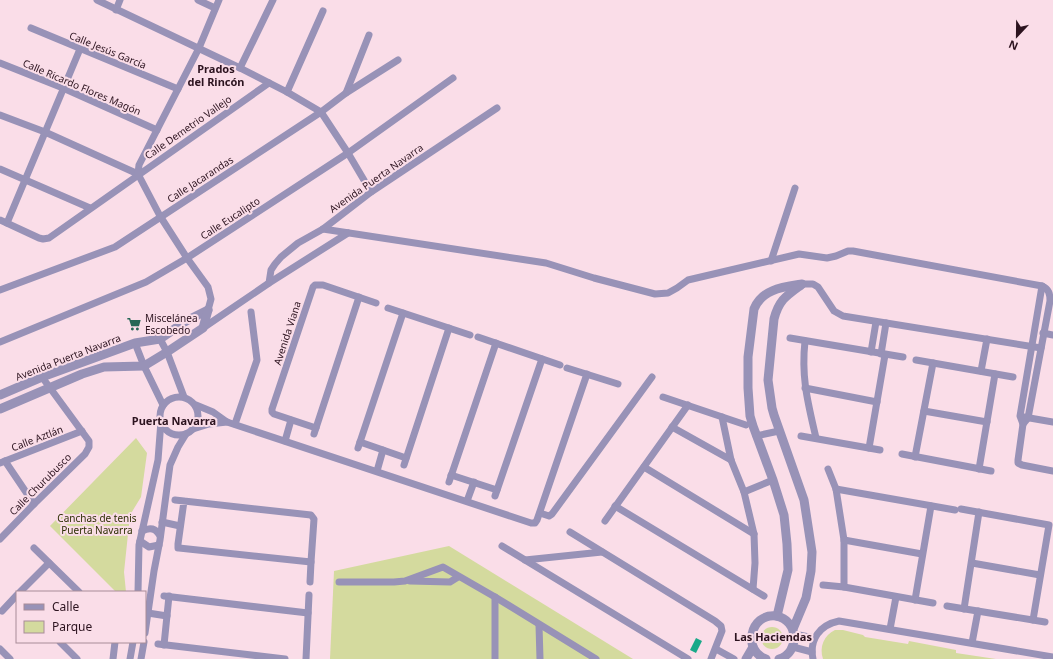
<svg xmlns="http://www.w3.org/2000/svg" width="1053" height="659" font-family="'Noto Sans',sans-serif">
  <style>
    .green { fill: #d4da9e }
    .water { fill: #1aa989 }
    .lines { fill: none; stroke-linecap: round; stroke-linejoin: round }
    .minor { stroke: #9892b7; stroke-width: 7 }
    .tertiary { stroke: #9892b7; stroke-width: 9 }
    .labels { text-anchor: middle; stroke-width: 4; stroke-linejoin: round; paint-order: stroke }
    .street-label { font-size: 10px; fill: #2c131f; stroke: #fadde8 }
    .poi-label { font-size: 10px; fill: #2c131f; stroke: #fadde8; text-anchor: start }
    .park-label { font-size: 10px; fill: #2d2f04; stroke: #fadde8 }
    .neighbourhood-label { font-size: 11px; font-weight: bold; fill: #2c131f; stroke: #fadde8 }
  </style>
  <rect width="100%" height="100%" fill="#fadde8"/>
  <!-- green -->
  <g class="green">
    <path d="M136 438 147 453 141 497 130 515 124 572 126 592H116L50 526Z"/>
    <path d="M449 546 633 659H330L334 571Z"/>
    <circle cx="772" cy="638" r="11"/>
    <path d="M835 630H843L863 635 865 637 908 644 909 641 956 650V653L996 659H823C819 647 824 635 835 630Z"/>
  </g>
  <!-- water -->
  <path class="water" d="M696 638 702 641 696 653 690 650Z"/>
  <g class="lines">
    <!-- minor -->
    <g class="minor">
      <path d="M97 0 240 68 287 92 321 112 348 153 371 192"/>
      <path d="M198 0 215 8"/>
      <path d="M116 10 120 0"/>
      <path d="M31 28 178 89"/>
      <path d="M0 63 63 88 157 130"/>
      <path d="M240 68 273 0"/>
      <path d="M287 92 323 11"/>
      <path d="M346 93 369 35"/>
      <path d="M0 115 45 132 138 174"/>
      <path d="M0 169 90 208"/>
      <path d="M0 220 39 238 43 239 49 238 269 83"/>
      <path d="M7 223 80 49"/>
      <path d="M323 229 546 263 594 278 655 294 668 293 677 288 688 280 799 254 827 258 836 256 848 251H853L1042 286C1049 289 1050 294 1050 301L1028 418 1023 424 1018 460V463L1022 465 1053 471"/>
      <path d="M771 261 795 188"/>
      <path d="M269 283 348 233"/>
      <path d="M802 284H813L818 287 834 311 843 316 1041 348"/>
      <path d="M0 290 115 247 321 112 346 93 398 60"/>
      <path d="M388 308 470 335"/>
      <path d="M208 310 211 299 208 287 187 258 160 216 138 174 139 165 199 48 219 0"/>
      <path d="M203 328 269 283 271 270 275 264 281 257 298 243 323 229 371 192 497 108"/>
      <path d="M1043 333 1053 335"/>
      <path d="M478 337 560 365"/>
      <path d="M790 338 903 357"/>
      <path d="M160 339 167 352 184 397"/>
      <path d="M805 341C801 378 808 403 816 438"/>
      <path d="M0 342 146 282 187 258 348 153 453 78"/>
      <path d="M135 343 144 366 163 405"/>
      <path d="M871 352 876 322"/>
      <path d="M881 354 886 323"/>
      <path d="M916 360 1013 377"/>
      <path d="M567 368 618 384"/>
      <path d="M981 371 987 339"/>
      <path d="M805 388 877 402"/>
      <circle cx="179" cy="416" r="19"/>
      <path d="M663 397 746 425"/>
      <path d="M196 405 213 412 227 422 531 523H535L537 520 587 374"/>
      <path d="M924 411 987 422"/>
      <path d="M722 417 731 460 744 492 754 534 755 563 753 589"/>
      <path d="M1024 417 1053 422"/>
      <path d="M235 424 257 360 251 312"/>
      <path d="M1023 424 1020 416 1042 286"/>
      <path d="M672 427 731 460"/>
      <path d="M316 428 274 414 272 412V409L313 287 315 285H323L376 303"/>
      <path d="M193 429 209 424 227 422"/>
      <path d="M314 434 359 297"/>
      <path d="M756 436 779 431"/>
      <path d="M801 436 880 450"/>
      <path d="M285 441 291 420"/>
      <path d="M360 442 406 458"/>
      <path d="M358 448 403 313"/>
      <path d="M869 448 885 355"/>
      <path d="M902 454 991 471"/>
      <path d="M915 457 933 363"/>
      <path d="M5 461 34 504"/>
      <path d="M0 463 82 431"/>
      <path d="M404 465 449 328"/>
      <path d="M644 467 754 534"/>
      <path d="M828 469 836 489 844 540V587"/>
      <path d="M979 469 995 374"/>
      <path d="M377 471 383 450"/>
      <path d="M451 475 497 490"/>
      <path d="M449 482 496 343"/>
      <path d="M836 489 955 510"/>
      <path d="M744 492 773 480"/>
      <path d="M495 496 542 359"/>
      <path d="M175 500 311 515 314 519 311 562 179 548H178V544L184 501"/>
      <path d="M467 501 474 482"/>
      <path d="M615 506 764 596"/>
      <path d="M961 509 1049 525 1033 620"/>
      <path d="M540 513 549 516 552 514 652 377"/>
      <path d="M605 521 688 405"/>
      <path d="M162 522 180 526"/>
      <path d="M142 531C150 527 156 528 160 536"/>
      <path d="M570 532 715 621 721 626 722 631 711 659"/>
      <path d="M0 539 34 504 85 454 89 447V441L42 377"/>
      <path d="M844 540 922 554"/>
      <path d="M140 541 149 547 159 545"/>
      <path d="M502 546 688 659"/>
      <path d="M34 548 79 592"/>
      <path d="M525 560 602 552"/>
      <path d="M972 563 1040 575"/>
      <path d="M410 581 450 582 458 577"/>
      <path d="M310 582 311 562"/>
      <path d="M339 582H394L405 581 443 567 495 597 596 659"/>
      <path d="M823 585 844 587 933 603"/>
      <path d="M20 592 49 563"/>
      <path d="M138 592 139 545 158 460 161 421"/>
      <path d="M164 596 308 613"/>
      <path d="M495 597V659"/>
      <path d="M915 600 931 506"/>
      <path d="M947 606 1045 622"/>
      <path d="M964 609 979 512"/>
      <path d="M2 611 17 595"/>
      <path d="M148 613 167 616"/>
      <path d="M539 625 540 659"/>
      <path d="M890 629 896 597"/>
      <path d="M145 633 154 571 160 540 170 465 178 447 186 434"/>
      <path d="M794 634 814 638"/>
      <path d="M60 642 77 659"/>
      <path d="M972 643 978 611"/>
      <path d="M158 644 285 659"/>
      <path d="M164 645 169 596"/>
      <path d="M793 647 812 652"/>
      <path d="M0 649 10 659"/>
      <path d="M716 649 734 659"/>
      <path d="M113 659 115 642"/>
      <path d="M130 659 133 642"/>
      <path d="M141 659 144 642"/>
      <path d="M306 659 309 595"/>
      <path d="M813 659C809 639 820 625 839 621L1053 657"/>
    </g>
    <!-- tertiary -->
    <g class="tertiary">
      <path d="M0 395 42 377 135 343 160 339 186 321 208 310"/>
      <path d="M0 409 82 374 104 367 144 366 167 352 203 328 208 310"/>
      <path d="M777 616 788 570 787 544 784 515 773 480 753 426 750 416 748 388V357L754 309C762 289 783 287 802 284"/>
      <path d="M793 629 806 598 811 571 812 552 804 500 774 415 772 408 768 380 774 319C779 300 786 296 801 285"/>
      <path d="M746 659 753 647"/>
      <path d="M766 659C742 651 750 613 776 616 799 620 800 653 779 659"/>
    </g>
  </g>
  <!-- icons -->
  <defs>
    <symbol id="supermarket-bare" viewBox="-9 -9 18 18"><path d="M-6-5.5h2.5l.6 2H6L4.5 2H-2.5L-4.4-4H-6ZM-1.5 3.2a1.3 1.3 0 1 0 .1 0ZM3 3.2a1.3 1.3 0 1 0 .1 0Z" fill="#266756" stroke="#fadde8" stroke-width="2.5" paint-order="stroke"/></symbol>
  </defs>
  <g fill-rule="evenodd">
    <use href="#supermarket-bare" x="124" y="314" width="20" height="20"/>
  </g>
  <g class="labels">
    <!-- street labels -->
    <g class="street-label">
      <text transform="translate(108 50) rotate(22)" y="4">Calle Jesús García</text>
      <text transform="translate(82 87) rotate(23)" y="4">Calle Ricardo Flores Magón</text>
      <text transform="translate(188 127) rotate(-35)" y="4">Calle Demetrio Vallejo</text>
      <text transform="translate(376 178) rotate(-35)" y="4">Avenida Puerta Navarra</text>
      <text transform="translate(200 179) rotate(-33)" y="4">Calle Jacarandas</text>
      <text transform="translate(230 218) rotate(-33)" y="4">Calle Eucalipto</text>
      <text transform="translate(287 333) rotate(-72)" y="4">Avenida Viana</text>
      <text transform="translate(68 357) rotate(-21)" y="4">Avenida Puerta Navarra</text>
      <text transform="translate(37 438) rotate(-21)" y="4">Calle Aztlán</text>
      <text transform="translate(40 484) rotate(-45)" y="4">Calle Churubusco</text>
    </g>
    <!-- poi labels -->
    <g class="poi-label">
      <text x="145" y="322">Miscelánea<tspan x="145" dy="12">Escobedo</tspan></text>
    </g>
    <!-- park labels -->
    <g class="park-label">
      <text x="97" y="522">Canchas de tenis<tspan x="97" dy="12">Puerta Navarra</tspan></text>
    </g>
    <!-- neighbourhood labels -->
    <g class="neighbourhood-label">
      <text x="216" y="73">Prados<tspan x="216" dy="13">del Rincón</tspan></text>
      <text x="174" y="425">Puerta Navarra</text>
      <text x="773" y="641">Las Haciendas</text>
    </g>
  </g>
  <!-- legend -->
  <rect x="16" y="591" width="130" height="52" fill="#fadde8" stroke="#a88c98"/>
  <rect x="24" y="604" width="20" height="6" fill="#9892b7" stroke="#a88c98"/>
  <text x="52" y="611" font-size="12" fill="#2c131f">Calle</text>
  <rect x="24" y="621" width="20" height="12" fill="#d4da9e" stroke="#a88c98"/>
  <text x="52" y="631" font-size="12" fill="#2c131f">Parque</text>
  <!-- north arrow -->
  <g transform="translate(1017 36) rotate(202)" stroke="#fadde8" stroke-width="3" paint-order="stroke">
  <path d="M0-3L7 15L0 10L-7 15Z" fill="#2c131f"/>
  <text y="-6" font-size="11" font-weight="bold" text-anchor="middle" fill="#2c131f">N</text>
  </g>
</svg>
